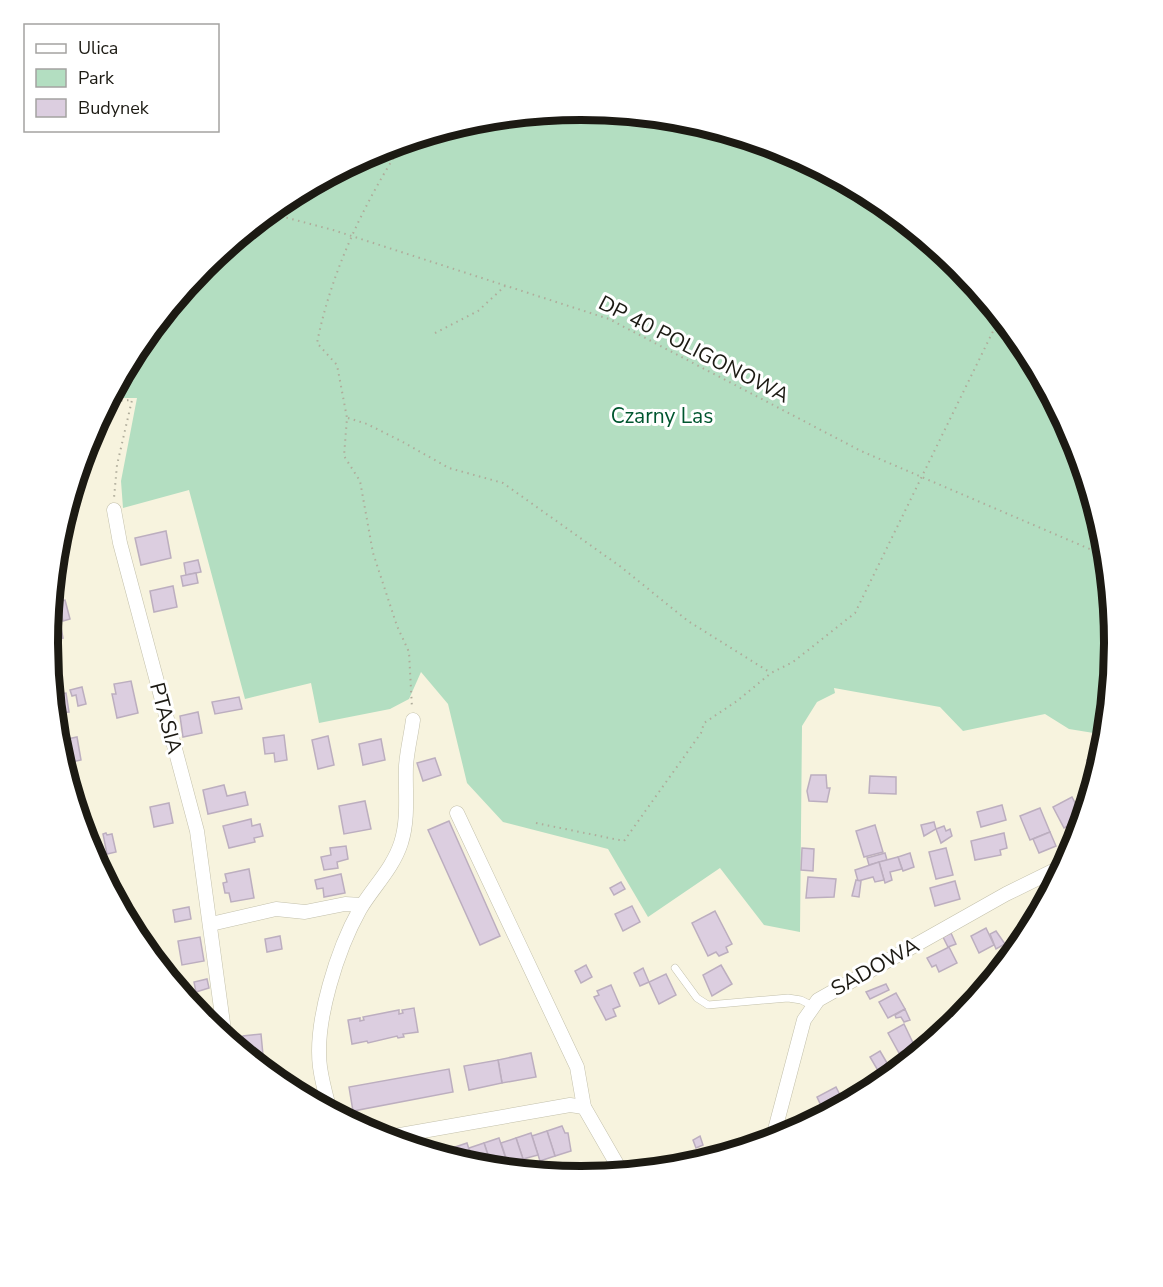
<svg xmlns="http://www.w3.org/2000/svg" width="1163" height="1287" font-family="'Nunito Sans',sans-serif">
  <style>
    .green { fill: #b3dec1 }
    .building { fill: #dccee0; stroke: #bcaebf; stroke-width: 1.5 }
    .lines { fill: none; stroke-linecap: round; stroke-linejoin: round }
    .service-casing { stroke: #c3c0ab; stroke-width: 8 }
    .minor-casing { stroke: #c3c0ab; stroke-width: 15 }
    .path { stroke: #afac9b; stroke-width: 2; stroke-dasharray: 1.5 4.5; stroke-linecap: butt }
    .service { stroke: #fff; stroke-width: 7 }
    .minor { stroke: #fff; stroke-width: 14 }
    .labels { text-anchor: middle; stroke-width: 6; stroke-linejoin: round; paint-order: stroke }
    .street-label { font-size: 21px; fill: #1c1a13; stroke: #fff }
    .park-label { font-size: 21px; fill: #00562f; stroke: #fff }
    .rim { fill: none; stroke: #1c1a13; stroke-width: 8 }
  </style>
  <rect width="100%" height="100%" fill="#f7f3de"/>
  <!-- green -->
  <path class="green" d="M582 110 686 120 786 151 878 200 959 267 1025 347 1075 440 1105 540 1115 644 1106 735 1069 729 1045 714 963 731 940 707 834 688 835 693 817 702 802 726 800 932 764 925 720 868 648 917 608 849 503 822 467 783 448 704 421 672 409 699 390 709 319 723 311 683 245 699 189 490 123 508 121 481 137 398H111L138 347 204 266 285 200 378 150 478 120Z"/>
  <!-- building -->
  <g class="building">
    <path d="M166 531 171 558 141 565 135 538Z"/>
    <path d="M198 560 201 572 186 575 184 563Z"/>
    <path d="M196 573 198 583 183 586 181 576Z"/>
    <path d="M173 586 177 607 154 612 150 591Z"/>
    <path d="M65 600 70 619 63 621 60 608 56 609 54 602Z"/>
    <path d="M59 617 63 638 48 640 51 618Z"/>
    <path d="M131 681 138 713 117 718 112 694H116L114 684Z"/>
    <path d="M82 687 86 704 78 706 76 695 72 696 70 690Z"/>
    <path d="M66 693 69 712 55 713 53 695Z"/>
    <path d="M239 697 242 709 215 714 212 702Z"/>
    <path d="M198 712 202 733 183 737 180 716Z"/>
    <path d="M284 735 287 760 275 762 274 753 265 754 263 738Z"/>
    <path d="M328 736 334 765 318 769 312 740Z"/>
    <path d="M77 737 81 760 63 764 58 741Z"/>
    <path d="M381 739 385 760 363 765 359 744Z"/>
    <path d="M1097 754 1101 761 1098 770 1093 773 1087 760Z"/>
    <path d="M435 758 441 775 423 781 417 763Z"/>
    <path d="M811 775H826L827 788H830L827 802 809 801 807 791Z"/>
    <path d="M870 776 896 777V794L869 793Z"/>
    <path d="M1095 779 1089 798 1083 785Z"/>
    <path d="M224 785 227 796 245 792 248 805 208 814 203 790Z"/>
    <path d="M1072 797 1083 818 1064 828 1053 807Z"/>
    <path d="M365 801 371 829 344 834 339 806Z"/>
    <path d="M169 803 173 823 154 827 150 807Z"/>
    <path d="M1002 805 1006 820 981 827 977 812Z"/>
    <path d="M1040 808 1050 832 1030 840 1020 816Z"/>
    <path d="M251 819 252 826 260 824 263 836 254 838 255 842 229 848 223 826Z"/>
    <path d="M449 821 500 936 480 945 428 830Z"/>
    <path d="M934 822 936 829 924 836 921 825Z"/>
    <path d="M875 825 883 852 864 857 856 831Z"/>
    <path d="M944 826 946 831 950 829 952 836 941 843 936 829Z"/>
    <path d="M1050 832 1056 846 1039 853 1033 839Z"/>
    <path d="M106 833 107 835 112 834 116 852 107 854 103 834Z"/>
    <path d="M1004 833 1007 848 1000 850 1001 855 975 860 971 841Z"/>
    <path d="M346 846 348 859 337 862 338 868 324 870 321 857 331 855 330 848Z"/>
    <path d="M802 848 814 849 813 871 801 870Z"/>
    <path d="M946 848 953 875 936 879 929 852Z"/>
    <path d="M885 853 887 860 869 865 867 858Z"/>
    <path d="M910 853 914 867 903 871 898 857Z"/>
    <path d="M898 857 902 869 890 872 892 880 885 883 879 862Z"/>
    <path d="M879 862 884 880 875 882 873 877 858 881 855 870Z"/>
    <path d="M249 869 254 898 231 902 229 893H225L223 883 227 882 225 874Z"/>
    <path d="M341 874 345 893 324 897 323 888 317 889 315 880Z"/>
    <path d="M808 877 836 879 834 897 806 898Z"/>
    <path d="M856 880 861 881 859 897 852 896Z"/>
    <path d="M955 881 960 899 935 906 930 888Z"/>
    <path d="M621 882 625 889 614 895 610 888Z"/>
    <path d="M123 889 126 902 119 904 112 891Z"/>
    <path d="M632 906 640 922 623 931 615 914Z"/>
    <path d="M189 907 191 919 175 922 173 910Z"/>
    <path d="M715 911 732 944 726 947 728 952 719 956 716 952 708 956 692 923Z"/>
    <path d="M986 928 994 945 979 953 971 936Z"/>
    <path d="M996 931 1005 944 996 949 990 934Z"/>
    <path d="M951 933 956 944 948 947 943 937Z"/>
    <path d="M280 936 282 949 267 952 265 939Z"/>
    <path d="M200 937 204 961 182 965 178 941Z"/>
    <path d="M949 947 957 963 939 972 936 965 932 967 927 958Z"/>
    <path d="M172 964 179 990 161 968Z"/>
    <path d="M586 965 592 977 581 983 575 971Z"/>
    <path d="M721 965 732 984 712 996 703 975Z"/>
    <path d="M643 968 649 982 640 986 634 973Z"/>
    <path d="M666 974 676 995 659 1004 649 982Z"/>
    <path d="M207 979 209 988 196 992 194 982Z"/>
    <path d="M886 984 889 990 870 999 866 992Z"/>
    <path d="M611 985 620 1006 613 1009 616 1016 606 1020 594 997 599 995 597 991Z"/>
    <path d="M896 993 905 1009 888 1018 879 1002Z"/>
    <path d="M414 1008 418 1032 403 1034 404 1037 398 1038 397 1036 368 1043 367 1041 352 1044 348 1020 360 1018V1021L364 1020 363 1017 399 1010V1014L403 1013 402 1010Z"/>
    <path d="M905 1009 910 1020 904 1022 901 1017 896 1018 895 1015Z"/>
    <path d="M904 1024 914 1045 899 1053 888 1033Z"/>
    <path d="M261 1034 263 1055 248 1057 243 1047V1036Z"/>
    <path d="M880 1051 890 1068 880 1074 870 1057Z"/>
    <path d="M531 1053 536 1077 502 1083 498 1060Z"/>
    <path d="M498 1060 502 1083 469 1090 464 1066Z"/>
    <path d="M449 1069 453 1092 353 1111 349 1087Z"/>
    <path d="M836 1087 845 1105 828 1114 826 1108 823 1110 817 1097Z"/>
    <path d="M562 1126 565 1133H568L571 1151 555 1156 547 1131Z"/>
    <path d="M547 1131 555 1156 540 1161 532 1136Z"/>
    <path d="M531 1133 538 1155 523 1159 516 1138Z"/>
    <path d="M700 1136 703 1145 696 1148 693 1140Z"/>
    <path d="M499 1138 506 1159 491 1164 484 1143Z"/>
    <path d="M516 1138 523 1159 508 1164 501 1143Z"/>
    <path d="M467 1143 474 1165H473L456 1160 452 1148Z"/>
    <path d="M484 1143 491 1164 475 1166 469 1148Z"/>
    <path d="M452 1148 456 1160 438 1155 437 1154Z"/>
    <path d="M706 1152 709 1160 701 1162 699 1155Z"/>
    <path d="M665 1158 669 1168 662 1169 658 1160Z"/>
  </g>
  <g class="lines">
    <defs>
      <path id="service" d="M675 968 697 998 708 1005 788 998 801 1000 813 1006"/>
      <g id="minor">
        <path d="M114 510 120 543 197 831 225 1038"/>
        <path d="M457 813 577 1067 584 1107 622 1173"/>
        <path d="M211 924 276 909 305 912 345 904 362 905"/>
        <path d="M330 1111C326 1096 322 1082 320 1067 314 1021 338 948 360 909 374 886 393 868 401 843 409 818 405 791 406 766 407 751 411 735 413 720"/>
        <path d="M383 1138 570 1105 584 1107"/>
        <path d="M772 1141 804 1020 818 1000 1006 894 1065 865"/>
      </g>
    </defs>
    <!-- service casing -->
    <use href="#service" class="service-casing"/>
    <!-- minor casing -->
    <use href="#minor" class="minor-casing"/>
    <!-- path -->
    <g class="path">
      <path d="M403 143C364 203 331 272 317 343L337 365 347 418 344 456 360 481 373 553 397 626 409 652 412 708"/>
      <path d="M269 213 333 230 609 319 861 451 1106 556"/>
      <path d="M435 333 478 311 505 286"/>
      <path d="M109 401 132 400 117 465 114 498"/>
      <path d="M348 418 367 424 401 441 449 468 503 483 621 567 688 621 771 673"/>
      <path d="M536 823 624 841 701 733 704 723 737 701 771 673 793 662 855 613 1000 317"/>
    </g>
    <!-- service -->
    <use href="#service" class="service"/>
    <!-- minor -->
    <use href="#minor" class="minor"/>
  </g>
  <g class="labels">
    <!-- street labels -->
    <g class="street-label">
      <text transform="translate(694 349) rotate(27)" y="7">DP 40 POLIGONOWA</text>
      <text transform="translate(166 718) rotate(75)" y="7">PTASIA</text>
      <text transform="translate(875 967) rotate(-29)" y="7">SADOWA</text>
    </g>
    <!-- park labels -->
    <g class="park-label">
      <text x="662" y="423">Czarny Las</text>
    </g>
  </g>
  <!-- crop -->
  <path d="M0 0H1163V1287H0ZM58 643a523 523 0 1 1 1046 0a523 523 0 1 1-1046 0Z" fill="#fff" fill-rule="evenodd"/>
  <path class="rim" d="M58 643a523 523 0 1 1 1046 0a523 523 0 1 1-1046 0Z"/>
  <!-- legend -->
  <rect x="24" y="24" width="195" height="108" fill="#ffffff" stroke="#a4a3a1" stroke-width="1.5"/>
  <rect x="36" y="44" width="30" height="9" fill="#ffffff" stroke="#a4a3a1" stroke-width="1.5"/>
  <text x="78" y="54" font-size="18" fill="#1c1a13">Ulica</text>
  <rect x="36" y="69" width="30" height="18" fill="#b3dec1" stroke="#a4a3a1" stroke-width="1.5"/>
  <text x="78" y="84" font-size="18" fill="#1c1a13">Park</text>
  <rect x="36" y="99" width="30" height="18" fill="#dccee0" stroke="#a4a3a1" stroke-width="1.5"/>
  <text x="78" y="114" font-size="18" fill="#1c1a13">Budynek</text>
</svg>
